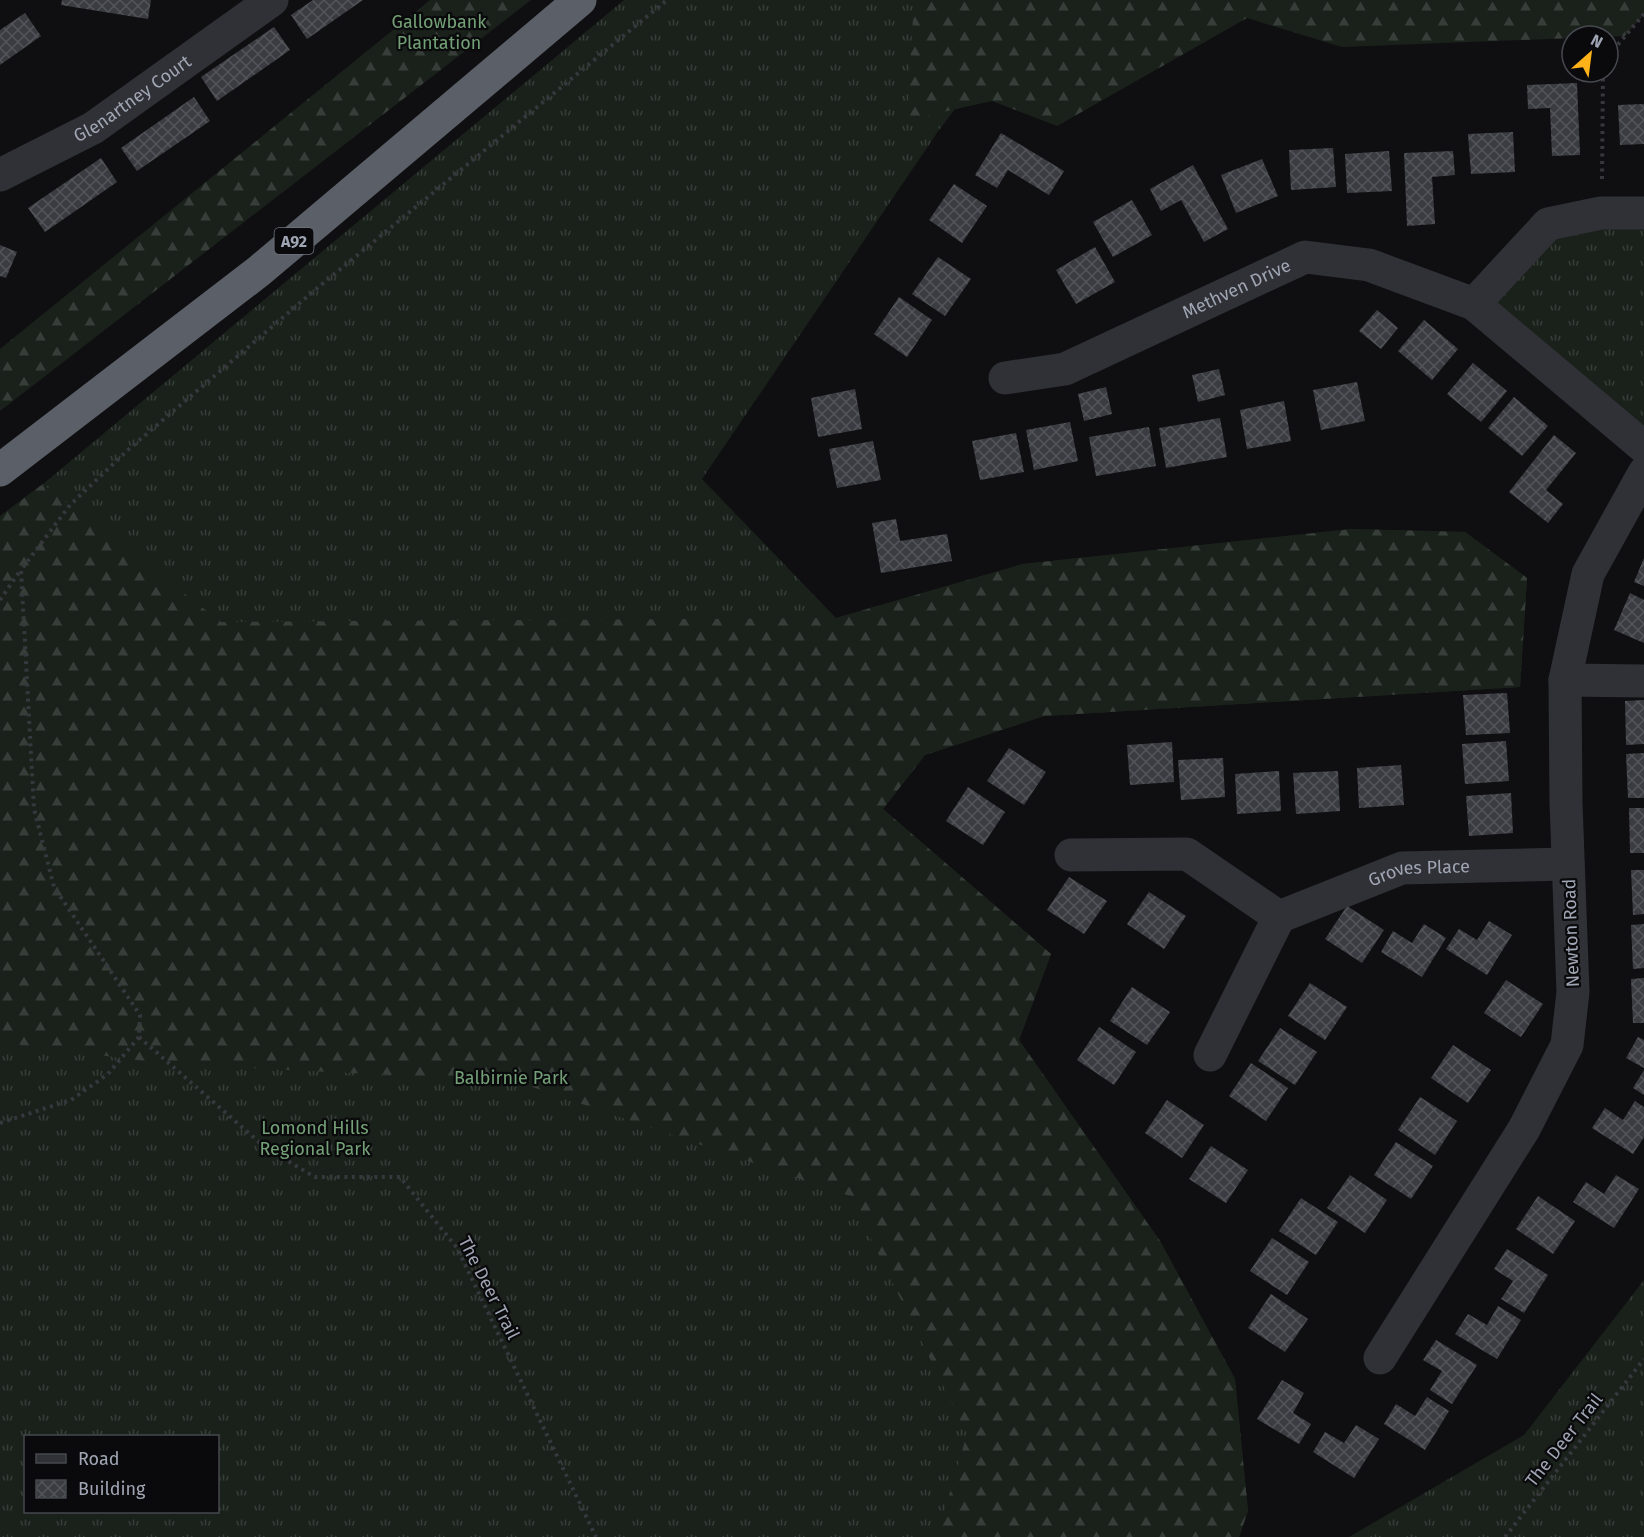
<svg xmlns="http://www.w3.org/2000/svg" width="1644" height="1537" font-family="'Fira Sans',sans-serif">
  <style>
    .grass { fill: url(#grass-tufts); fill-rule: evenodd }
    .forest { fill: url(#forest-firs) }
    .building { fill: url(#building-cross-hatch) }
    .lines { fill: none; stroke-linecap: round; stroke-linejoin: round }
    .path { stroke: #36383d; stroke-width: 4; stroke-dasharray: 3 4.5; stroke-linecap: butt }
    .minor { stroke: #303136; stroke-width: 33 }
    .highway { stroke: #5b5f67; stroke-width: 33 }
    .labels { text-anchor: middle; stroke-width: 4.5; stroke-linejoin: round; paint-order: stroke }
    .shield { fill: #0a0a0c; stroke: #727681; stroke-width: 1.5 }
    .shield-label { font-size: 16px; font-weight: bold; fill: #9fa5b3 }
    .park-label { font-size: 18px; fill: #73a076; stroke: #0a0a0c }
    .street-label { font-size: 18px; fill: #9fa5b3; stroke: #0a0a0c }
  </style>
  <defs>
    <pattern id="grass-tufts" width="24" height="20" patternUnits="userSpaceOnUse" patternTransform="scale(1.5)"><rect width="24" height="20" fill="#19211a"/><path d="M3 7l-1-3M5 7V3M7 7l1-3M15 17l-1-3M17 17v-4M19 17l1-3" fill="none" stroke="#373e39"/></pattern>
    <pattern id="forest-firs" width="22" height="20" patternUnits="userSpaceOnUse" patternTransform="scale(1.5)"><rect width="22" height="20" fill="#19211a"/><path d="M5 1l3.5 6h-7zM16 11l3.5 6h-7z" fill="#373e39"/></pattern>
    <pattern id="building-cross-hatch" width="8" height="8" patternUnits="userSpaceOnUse" patternTransform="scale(1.5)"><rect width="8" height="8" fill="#3b3c41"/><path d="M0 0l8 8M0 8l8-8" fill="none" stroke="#54555a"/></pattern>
  </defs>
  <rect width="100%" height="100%" fill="#0f0f11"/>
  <!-- grass -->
  <g class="grass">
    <path d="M624 0H1038L939 130 702 479 836 618 1023 564 1352 529 1465 532 1527 578 1520 687 1044 716 925 755 883 809 1051 954 1019 1040 1160 1241 1235 1379 1248 1511 1239 1537H0V516L43 484ZM26 1436H218V1512H26Z"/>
    <path d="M1644 213V451L1474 304 1548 224Z"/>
    <path d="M1644 1280V1537H1349L1524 1435Z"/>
  </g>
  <!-- forest -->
  <g class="forest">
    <path d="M430 0H531L0 411V349Z"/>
    <path d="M914 0H1644V14L1625 36 1342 47 1247 18 1057 126 992 101 907 120Z"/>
    <path d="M43 484 221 622 836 618 1023 564 1352 529 1465 532 1527 578 1520 687 1044 716 925 755 883 809 1051 954 1019 1040 1160 1241 1235 1379 1248 1511 1239 1537H937L967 1434 850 1196 515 1081 167 1064 0 1042V516Z"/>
  </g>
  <!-- building -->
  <g class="building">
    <path d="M62 0H151L148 19 61 5Z"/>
    <path d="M313 0H363L307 39 291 15Z"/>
    <path d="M25 13 41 36 0 65V30Z"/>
    <path d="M274 27 290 50 217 101 201 77Z"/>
    <path d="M1577 83 1580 155 1552 156 1550 108 1528 109 1527 85Z"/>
    <path d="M194 97 210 121 137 171 121 148Z"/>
    <path d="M1644 104V144L1620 145 1618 105Z"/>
    <path d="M1513 132 1515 172 1471 174 1468 134Z"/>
    <path d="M1001 133 1064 171 1049 195 1008 170 997 188 975 175Z"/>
    <path d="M1333 148 1336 187 1291 190 1289 150Z"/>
    <path d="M1389 151 1392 191 1347 193 1345 154Z"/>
    <path d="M1453 151 1455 175 1432 177 1435 224 1407 226 1404 153Z"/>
    <path d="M101 158 117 182 45 232 28 208Z"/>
    <path d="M1262 159 1278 196 1236 213 1221 175Z"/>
    <path d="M1193 165 1228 229 1204 242 1181 200 1161 211 1150 189Z"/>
    <path d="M954 184 987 206 962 243 929 220Z"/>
    <path d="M1132 200 1152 235 1113 257 1093 222Z"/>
    <path d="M0 245 17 252 6 278 0 276Z"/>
    <path d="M1095 247 1115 282 1076 304 1056 270Z"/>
    <path d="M938 257 971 279 945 316 912 294Z"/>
    <path d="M899 297 932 320 907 357 874 334Z"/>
    <path d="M1377 310 1398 328 1381 349 1359 331Z"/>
    <path d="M1424 320 1458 349 1432 380 1398 351Z"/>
    <path d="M1473 363 1507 391 1481 422 1447 394Z"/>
    <path d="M1219 369 1225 395 1198 402 1192 375Z"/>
    <path d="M1357 382 1365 421 1321 430 1313 390Z"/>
    <path d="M1106 387 1112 414 1084 421 1078 394Z"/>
    <path d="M855 389 862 429 818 437 811 398Z"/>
    <path d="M1514 397 1548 426 1522 456 1488 428Z"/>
    <path d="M1284 401 1291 441 1247 449 1240 410Z"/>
    <path d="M1220 418 1227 457 1166 468 1159 428Z"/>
    <path d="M1070 422 1078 461 1034 470 1026 430Z"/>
    <path d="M1149 427 1156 466 1096 476 1089 437Z"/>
    <path d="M1016 433 1024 472 980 480 972 441Z"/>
    <path d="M1554 435 1576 453 1546 490 1563 504 1548 523 1509 492Z"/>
    <path d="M873 441 881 480 837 488 829 449Z"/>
    <path d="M896 519 900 541 947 534 952 561 881 573 872 523Z"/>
    <path d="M1644 558V586L1634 582Z"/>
    <path d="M1630 593 1644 600V643L1614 630Z"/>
    <path d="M1507 693 1510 733 1466 735 1463 695Z"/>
    <path d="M1644 700V744L1626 745 1625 701Z"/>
    <path d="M1506 741 1509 781 1465 784 1462 744Z"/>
    <path d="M1172 742 1174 782 1130 785 1127 745Z"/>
    <path d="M1009 748 1046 772 1024 805 987 781Z"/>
    <path d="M1644 753V798H1628L1626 754Z"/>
    <path d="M1223 758 1225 797 1181 800 1178 760Z"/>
    <path d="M1401 765 1404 805 1359 808 1357 768Z"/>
    <path d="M1279 771 1281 811 1237 814 1235 774Z"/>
    <path d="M1338 771 1340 811 1296 814 1293 773Z"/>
    <path d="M968 787 1005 812 983 845 946 821Z"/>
    <path d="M1511 793 1513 833 1469 836 1466 796Z"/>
    <path d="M1629 808H1644V853H1630Z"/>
    <path d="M1631 870H1644V914L1633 915Z"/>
    <path d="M1069 877 1107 901 1084 934 1047 910Z"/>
    <path d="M1149 892 1186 916 1164 949 1127 924Z"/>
    <path d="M1347 906 1384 930 1362 963 1325 939Z"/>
    <path d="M1489 921 1512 935 1487 975 1446 949 1459 929 1477 940Z"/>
    <path d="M1424 924 1446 938 1422 977 1381 952 1393 931 1412 943Z"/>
    <path d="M1644 924V968L1633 969 1631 925Z"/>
    <path d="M1644 978V1023H1633L1631 979Z"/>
    <path d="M1506 980 1543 1004 1521 1037 1484 1013Z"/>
    <path d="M1310 983 1347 1007 1325 1040 1288 1016Z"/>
    <path d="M1132 987 1170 1012 1147 1045 1110 1021Z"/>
    <path d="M1099 1027 1136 1052 1114 1085 1077 1060Z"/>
    <path d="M1280 1028 1317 1052 1295 1085 1258 1061Z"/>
    <path d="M1638 1037 1644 1040V1068L1626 1058Z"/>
    <path d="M1453 1045 1491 1070 1468 1103 1431 1078Z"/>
    <path d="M1251 1063 1288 1088 1266 1121 1229 1096Z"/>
    <path d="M1644 1070V1095L1633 1088Z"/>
    <path d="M1420 1097 1457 1121 1435 1155 1398 1130Z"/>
    <path d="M1167 1100 1204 1125 1182 1158 1145 1133Z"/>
    <path d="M1635 1101 1644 1107V1137L1633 1154 1592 1128 1605 1108 1623 1120Z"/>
    <path d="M1396 1142 1433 1166 1411 1199 1374 1175Z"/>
    <path d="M1211 1146 1248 1170 1226 1203 1189 1179Z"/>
    <path d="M1350 1175 1387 1200 1365 1233 1327 1208Z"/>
    <path d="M1616 1175 1639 1189 1614 1228 1573 1202 1586 1182 1604 1194Z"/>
    <path d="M1538 1196 1575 1221 1553 1254 1516 1229Z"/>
    <path d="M1301 1198 1338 1222 1316 1255 1279 1231Z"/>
    <path d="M1272 1238 1309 1262 1287 1295 1250 1271Z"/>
    <path d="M1507 1249 1548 1275 1524 1313 1501 1299 1513 1281 1494 1269Z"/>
    <path d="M1271 1294 1308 1319 1285 1352 1248 1328Z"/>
    <path d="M1498 1306 1521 1320 1497 1359 1455 1334 1468 1314 1487 1325Z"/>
    <path d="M1436 1340 1477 1365 1452 1404 1430 1390 1442 1371 1423 1360Z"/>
    <path d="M1282 1380 1304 1393 1293 1413 1311 1424 1299 1444 1257 1419Z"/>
    <path d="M1427 1397 1449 1411 1425 1450 1384 1424 1396 1404 1415 1416Z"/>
    <path d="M1356 1425 1379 1439 1354 1478 1313 1452 1325 1432 1344 1443Z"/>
  </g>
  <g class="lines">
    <!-- path -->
    <g class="path">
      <path d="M1608 56 1644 14"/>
      <path d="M1602 179 1603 72"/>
      <path d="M0 600 20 571"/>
      <path d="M139 1037 267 1149 315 1177H400L457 1248 596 1537"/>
      <path d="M0 1123 71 1100 108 1074 139 1037 140 1015 54 887 34 809 21 570 70 505 129 449 315 290 667 0"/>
      <path d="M1505 1537 1644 1359"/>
    </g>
    <!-- minor -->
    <g class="minor">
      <path id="s1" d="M0 175 93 128 272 0"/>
      <path d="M1474 304 1548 224 1601 213H1644"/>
      <path id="s2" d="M1005 378 1065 369 1305 257 1369 265 1474 304 1644 447"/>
      <path d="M1565 680 1644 681"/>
      <path d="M1071 855 1187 854 1279 917"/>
      <path id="s3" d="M1210 1055 1279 917 1402 868 1568 864"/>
      <path d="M1380 1358 1524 1129 1567 1045 1573 992 1566 803 1565 680 1588 574 1644 473"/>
    </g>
    <!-- highway -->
    <path class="highway" d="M0 470 259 271 580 0"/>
  </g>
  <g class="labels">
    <!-- shield labels -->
    <rect class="shield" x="274.5" y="228" width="39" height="26" rx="4.5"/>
    <g class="shield-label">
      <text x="294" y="247">A92</text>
    </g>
    <!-- park labels -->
    <g class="park-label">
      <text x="439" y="28">Gallowbank<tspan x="439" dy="21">Plantation</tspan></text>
      <text x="511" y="1084">Balbirnie Park</text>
      <text x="315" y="1134">Lomond Hills<tspan x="315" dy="21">Regional Park</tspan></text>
    </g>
    <!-- street labels -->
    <g class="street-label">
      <text dy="6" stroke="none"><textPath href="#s1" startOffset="153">Glenartney Court</textPath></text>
      <text dy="6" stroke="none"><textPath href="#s2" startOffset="250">Methven Drive</textPath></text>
      <text dy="6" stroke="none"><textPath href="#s3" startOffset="303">Groves Place</textPath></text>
      <text transform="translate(1571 933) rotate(-92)" y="6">Newton Road</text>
      <text transform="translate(489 1288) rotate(63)" y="6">The Deer Trail</text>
      <text transform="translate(1564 1440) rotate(-52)" y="6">The Deer Trail</text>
    </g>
  </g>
  <!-- legend -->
  <rect x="24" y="1435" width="195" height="78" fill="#0a0a0c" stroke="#46484f" stroke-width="1.5"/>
  <rect x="36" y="1454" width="30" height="9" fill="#303136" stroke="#46484f" stroke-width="1.5"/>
  <text x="78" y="1465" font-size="18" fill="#9fa5b3">Road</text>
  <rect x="36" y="1480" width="30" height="18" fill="url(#building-cross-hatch)" stroke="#46484f" stroke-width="1.5"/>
  <text x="78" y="1495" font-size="18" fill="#9fa5b3">Building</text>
  <!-- north arrow -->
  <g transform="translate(1590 54) rotate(28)"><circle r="28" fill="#0a0a0c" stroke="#46484f" stroke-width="1.5"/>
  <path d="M0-4.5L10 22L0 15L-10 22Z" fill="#ffb319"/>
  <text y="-9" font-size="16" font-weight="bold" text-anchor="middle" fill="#9fa5b3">N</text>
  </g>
</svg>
